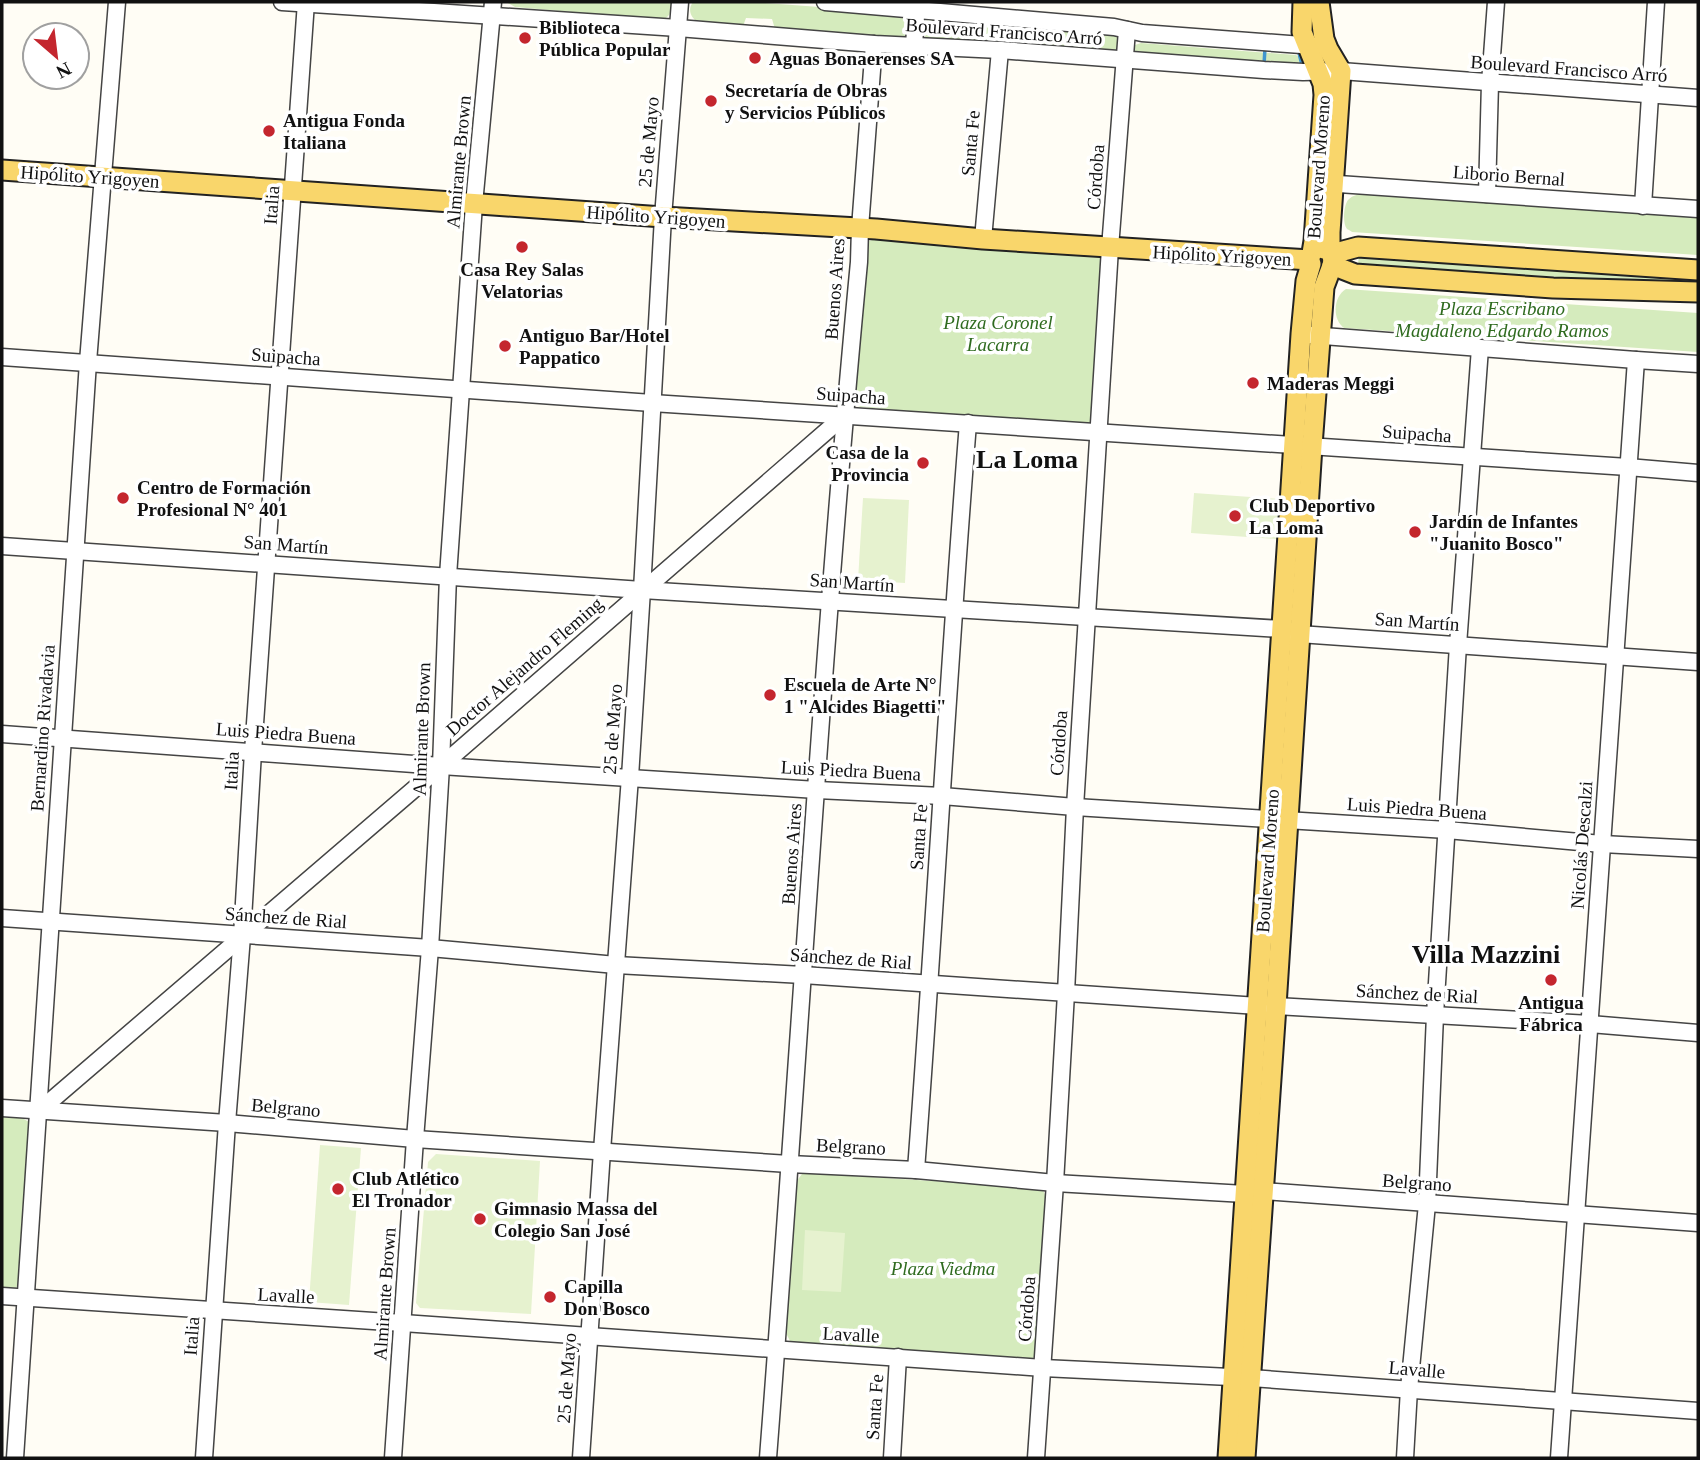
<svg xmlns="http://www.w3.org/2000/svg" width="1700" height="1460" font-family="'Times New Roman',serif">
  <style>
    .green { fill: #d5ebbd }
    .pitch { fill: #e6f2cf }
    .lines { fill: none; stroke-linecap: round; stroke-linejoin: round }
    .stream { stroke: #3f96cf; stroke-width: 3.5 }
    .minor-casing { stroke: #444; stroke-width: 19 }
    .major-casing { stroke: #222; stroke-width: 23 }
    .minor { stroke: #fff; stroke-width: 16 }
    .major { stroke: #f9d66b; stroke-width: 19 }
    .poi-dot { fill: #c4262e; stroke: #fff; stroke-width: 2.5 }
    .labels { text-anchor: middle; stroke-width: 7; stroke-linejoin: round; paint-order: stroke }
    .poi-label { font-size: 19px; font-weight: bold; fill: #111; stroke: #fff; text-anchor: start }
    .street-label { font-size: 19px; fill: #111; stroke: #fff }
    .park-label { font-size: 19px; font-style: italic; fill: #2f6b1f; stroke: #fff }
    .district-label { font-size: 26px; font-weight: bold; fill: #111; stroke: #fff }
  </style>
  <rect width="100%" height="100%" fill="#fffdf5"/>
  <!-- green -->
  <g class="green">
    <path d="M506 2H672C672 11 671 15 663 20L515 7Z"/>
    <path d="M693 2H753L901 13C911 19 912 26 906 36L898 38 775 29 772 19 746 18 743 26 699 23C691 18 687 10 693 2Z"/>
    <path d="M929 17 1114 33 1119 40 1118 48 1115 52 926 39C923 32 924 22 929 17Z"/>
    <path d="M1141 43 1296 55 1299 57 1300 61 1294 67 1135 52 1134 48 1135 45Z"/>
    <path d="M1359 194 1698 216V255L1352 232C1351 231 1349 230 1347 229 1342 223 1344 205 1348 200 1352 196 1354 196 1359 194Z"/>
    <path d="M878 238 1095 254 1102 259 1092 425 1086 426 861 407 855 405 853 400 866 249 869 241Z"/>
    <path d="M1359 255 1698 278V286L1358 264Z"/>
    <path d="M1346 289 1698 313V352L1344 328C1332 319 1333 297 1346 289Z"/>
    <path d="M2 1117 22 1118 29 1122 32 1130 19 1282 16 1288 2 1289Z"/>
    <path d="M807 1173 1040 1188 1044 1192 1046 1198 1037 1350C1035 1357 1033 1359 1027 1360L795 1343 790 1341 785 1331 795 1183 802 1174Z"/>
  </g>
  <!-- pitch -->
  <g class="pitch">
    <path d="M1194 493 1279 499 1277 539 1191 533Z"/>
    <path d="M863 498 909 500 905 583 858 580Z"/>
    <path d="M320 1145 361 1148 349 1305 309 1302Z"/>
    <path d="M436 1154 540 1161 531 1314 420 1308 416 1303 428 1162Z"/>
    <path d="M805 1230 845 1233 841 1292 802 1290Z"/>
  </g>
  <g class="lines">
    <!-- stream -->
    <g class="stream">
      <path d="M1298 49 1302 65"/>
      <path d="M1264 65 1265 48"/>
    </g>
    <defs>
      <g id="minor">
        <path d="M282 2 678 28 874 44 1000 50 1264 70 1303 72 1341 71 1698 98"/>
        <path d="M825 2 1114 27 1142 33 1315 46"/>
        <path d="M914 45 917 2"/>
        <path d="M1324 183 1698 209"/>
        <path d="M1487 194 1490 83 1496 2"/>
        <path d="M1643 206 1656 2"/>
        <path d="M983 239 1000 50"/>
        <path d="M1310 335 1636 360 1698 364"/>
        <path d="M2 357 652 403 1628 467 1698 473"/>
        <path d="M2 546 642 590 1282 629 1299 634 1698 662"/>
        <path d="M2 734 441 766 817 790 942 796 1075 807 1447 830 1602 844 1698 849"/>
        <path d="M2 918 430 948 616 965 803 975 1258 1006H1276L1590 1024 1698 1033"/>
        <path d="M2 1108 227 1123 415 1139 789 1164 916 1170 1055 1183 1245 1194 1263 1191 1698 1223"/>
        <path d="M39 1111 441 766 844 416"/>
        <path d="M916 1170C935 921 948 672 968 423"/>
        <path d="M2 1296 403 1323 1043 1368 1251 1378 1698 1411"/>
        <path d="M15 1458 88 362 117 2"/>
        <path d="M204 1458 227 1123 242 936 253 752 306 2"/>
        <path d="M393 1458 415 1139 430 948 441 766 448 576 474 204 493 2"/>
        <path d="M581 1458 602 1151 630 777 642 590 663 217 680 2"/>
        <path d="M768 1458C799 1060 821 660 859 262L860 228 874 44"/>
        <path d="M892 1458 898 1357"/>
        <path d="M1036 1458 1055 1183 1066 993 1075 807 1110 248 1127 30"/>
        <path d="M1405 1458 1409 1389 1427 1204 1435 1015 1458 645 1480 348"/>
        <path d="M1559 1458 1636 360"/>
      </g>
      <g id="major">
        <path d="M1303 2 1302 32 1323 84 1324 95 1314 241 1312 253"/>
        <path d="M1319 2 1324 39 1328 49 1341 71 1330 232V251"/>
        <path d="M2 170 663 217 876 229 983 239 1310 260"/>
        <path d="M1321 248 1328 250 1332 254 1358 247 1698 270"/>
        <path d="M1332 265 1355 274 1553 288 1698 292"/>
        <path d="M1228 1458 1301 334 1306 281 1311 264"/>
        <path d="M1245 1458 1276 1006 1312 446 1324 287 1333 263 1332 254"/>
      </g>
    </defs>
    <!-- minor casing -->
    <use href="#minor" class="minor-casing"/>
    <!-- major casing -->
    <use href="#major" class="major-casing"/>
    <!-- minor -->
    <use href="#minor" class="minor"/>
    <!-- major -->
    <use href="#major" class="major"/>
  </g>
  <!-- markers -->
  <g class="poi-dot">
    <circle cx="525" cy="38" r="7"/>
    <circle cx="755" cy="58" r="7"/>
    <circle cx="711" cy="101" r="7"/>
    <circle cx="269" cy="131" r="7"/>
    <circle cx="522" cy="247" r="7"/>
    <circle cx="505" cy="346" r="7"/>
    <circle cx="1253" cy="383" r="7"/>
    <circle cx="923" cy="463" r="7"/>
    <circle cx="123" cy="498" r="7"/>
    <circle cx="1235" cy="516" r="7"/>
    <circle cx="1415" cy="532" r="7"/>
    <circle cx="770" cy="695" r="7"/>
    <circle cx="1551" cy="980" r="7"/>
    <circle cx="338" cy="1189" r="7"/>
    <circle cx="480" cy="1219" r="7"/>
    <circle cx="550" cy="1297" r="7"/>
  </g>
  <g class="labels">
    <!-- poi labels -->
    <g class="poi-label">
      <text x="539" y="34">Biblioteca<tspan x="539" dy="22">Pública Popular</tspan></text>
      <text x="769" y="65">Aguas Bonaerenses SA</text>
      <text x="725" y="97">Secretaría de Obras<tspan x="725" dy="22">y Servicios Públicos</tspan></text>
      <text x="283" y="127">Antigua Fonda<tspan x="283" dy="22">Italiana</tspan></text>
      <text x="522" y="276" text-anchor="middle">Casa Rey Salas<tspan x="522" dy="22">Velatorias</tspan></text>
      <text x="519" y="342">Antiguo Bar/Hotel<tspan x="519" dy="22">Pappatico</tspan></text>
      <text x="1267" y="390">Maderas Meggi</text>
      <text x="909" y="459" text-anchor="end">Casa de la<tspan x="909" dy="22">Provincia</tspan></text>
      <text x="137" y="494">Centro de Formación<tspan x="137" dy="22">Profesional N° 401</tspan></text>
      <text x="1249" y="512">Club Deportivo<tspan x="1249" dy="22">La Loma</tspan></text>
      <text x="1429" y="528">Jardín de Infantes<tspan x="1429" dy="22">"Juanito Bosco"</tspan></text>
      <text x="784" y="691">Escuela de Arte N°<tspan x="784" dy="22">1 "Alcides Biagetti"</tspan></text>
      <text x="1551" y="1009" text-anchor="middle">Antigua<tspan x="1551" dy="22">Fábrica</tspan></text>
      <text x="352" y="1185">Club Atlético<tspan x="352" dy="22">El Tronador</tspan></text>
      <text x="494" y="1215">Gimnasio Massa del<tspan x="494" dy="22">Colegio San José</tspan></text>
      <text x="564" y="1293">Capilla<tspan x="564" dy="22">Don Bosco</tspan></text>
    </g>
    <!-- street labels -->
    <g class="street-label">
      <text transform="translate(1004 31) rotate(4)" y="7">Boulevard Francisco Arró</text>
      <text transform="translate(1569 68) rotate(4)" y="7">Boulevard Francisco Arró</text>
      <text transform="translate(648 142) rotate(-85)" y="7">25 de Mayo</text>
      <text transform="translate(970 143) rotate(-85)" y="7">Santa Fe</text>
      <text transform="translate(458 162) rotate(-85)" y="7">Almirante Brown</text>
      <text transform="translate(1318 167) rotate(-86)" y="7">Boulevard Moreno</text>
      <text transform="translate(1509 175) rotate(4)" y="7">Liborio Bernal</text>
      <text transform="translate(90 176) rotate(4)" y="7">Hipólito Yrigoyen</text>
      <text transform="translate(1095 177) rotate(-86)" y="7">Córdoba</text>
      <text transform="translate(271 205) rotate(-86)" y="7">Italia</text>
      <text transform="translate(656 216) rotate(4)" y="7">Hipólito Yrigoyen</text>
      <text transform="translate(1222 255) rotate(3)" y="7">Hipólito Yrigoyen</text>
      <text transform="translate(834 289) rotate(-86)" y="7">Buenos Aires</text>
      <text transform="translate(286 356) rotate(4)" y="7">Suipacha</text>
      <text transform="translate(851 395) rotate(4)" y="7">Suipacha</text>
      <text transform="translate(1417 433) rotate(4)" y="7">Suipacha</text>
      <text transform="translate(286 544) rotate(4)" y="7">San Martín</text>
      <text transform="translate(852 582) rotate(4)" y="7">San Martín</text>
      <text transform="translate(1417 621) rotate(4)" y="7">San Martín</text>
      <text transform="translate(524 666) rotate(-41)" y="7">Doctor Alejandro Fleming</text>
      <text transform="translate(42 728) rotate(-86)" y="7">Bernardino Rivadavia</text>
      <text transform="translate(421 729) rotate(-88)" y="7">Almirante Brown</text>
      <text transform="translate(612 729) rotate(-86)" y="7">25 de Mayo</text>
      <text transform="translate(286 733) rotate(4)" y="7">Luis Piedra Buena</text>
      <text transform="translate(1058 743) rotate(-86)" y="7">Córdoba</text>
      <text transform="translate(851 770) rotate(3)" y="7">Luis Piedra Buena</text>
      <text transform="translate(231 771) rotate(-87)" y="7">Italia</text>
      <text transform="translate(1417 808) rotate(4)" y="7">Luis Piedra Buena</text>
      <text transform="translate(918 837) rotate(-86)" y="7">Santa Fe</text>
      <text transform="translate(1581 845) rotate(-86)" y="7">Nicolás Descalzi</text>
      <text transform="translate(791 854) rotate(-86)" y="7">Buenos Aires</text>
      <text transform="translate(1267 861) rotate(-86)" y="7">Boulevard Moreno</text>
      <text transform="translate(286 917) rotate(4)" y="7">Sánchez de Rial</text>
      <text transform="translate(851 958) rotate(4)" y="7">Sánchez de Rial</text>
      <text transform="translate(1417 993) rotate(3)" y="7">Sánchez de Rial</text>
      <text transform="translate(286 1107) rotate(5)" y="7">Belgrano</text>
      <text transform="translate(851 1146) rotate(3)" y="7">Belgrano</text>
      <text transform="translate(1417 1182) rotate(4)" y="7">Belgrano</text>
      <text transform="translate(384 1294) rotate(-86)" y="7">Almirante Brown</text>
      <text transform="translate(286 1295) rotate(3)" y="7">Lavalle</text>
      <text transform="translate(1026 1309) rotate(-86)" y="7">Córdoba</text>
      <text transform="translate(851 1334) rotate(3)" y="7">Lavalle</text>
      <text transform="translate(191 1336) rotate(-86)" y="7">Italia</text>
      <text transform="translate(1417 1369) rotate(5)" y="7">Lavalle</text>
      <text transform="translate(566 1378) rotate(-86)" y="7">25 de Mayo</text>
      <text transform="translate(874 1407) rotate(-86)" y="7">Santa Fe</text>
    </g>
    <!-- park labels -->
    <g class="park-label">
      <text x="1502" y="315">Plaza Escribano<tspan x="1502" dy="22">Magdaleno Edgardo Ramos</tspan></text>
      <text x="998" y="329">Plaza Coronel<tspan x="998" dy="22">Lacarra</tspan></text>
      <text x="943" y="1275">Plaza Viedma</text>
    </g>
    <!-- district labels -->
    <g class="district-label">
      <text x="1027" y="468">La Loma</text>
      <text x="1486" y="963">Villa Mazzini</text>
    </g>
  </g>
  <!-- border -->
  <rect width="1700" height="1460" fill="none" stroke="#111111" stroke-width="7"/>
  <!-- north arrow -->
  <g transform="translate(56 56) rotate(152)"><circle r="33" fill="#ffffff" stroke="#a0a0a0" stroke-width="2"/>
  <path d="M0-5L12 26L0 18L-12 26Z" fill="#c4262e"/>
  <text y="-10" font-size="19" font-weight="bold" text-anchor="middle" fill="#111111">N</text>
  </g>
</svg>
